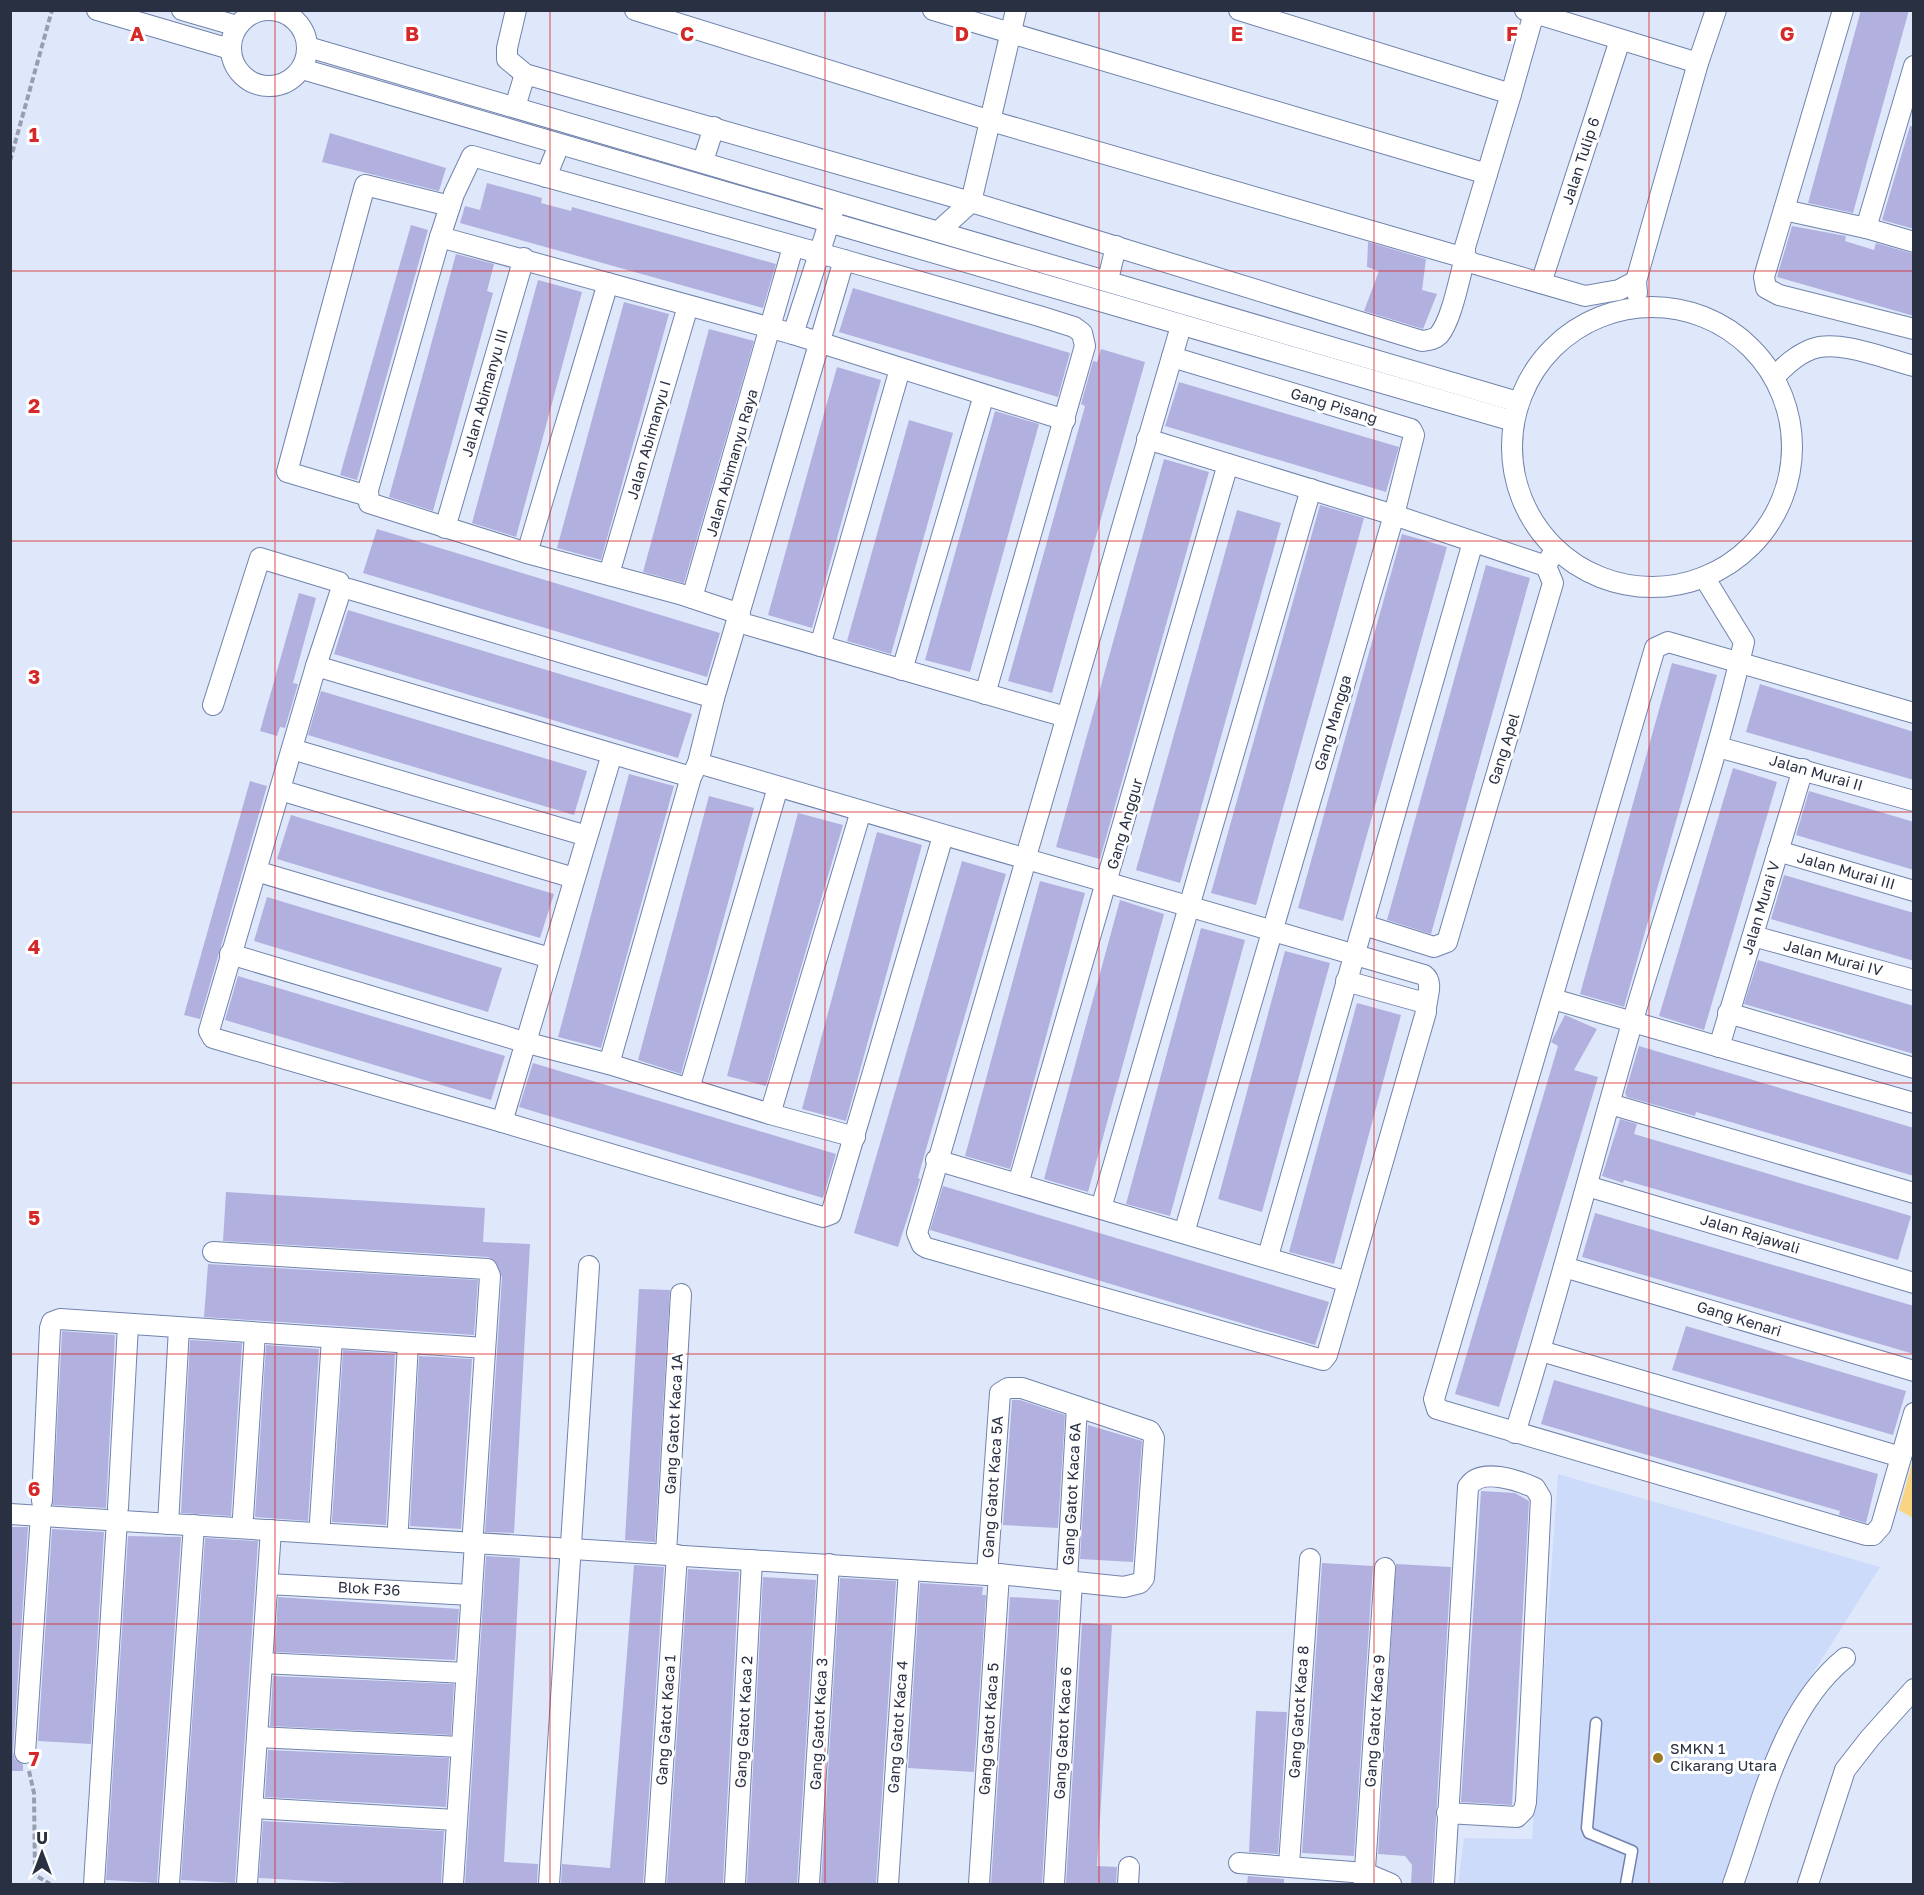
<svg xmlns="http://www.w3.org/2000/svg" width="1924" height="1895" font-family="'Golos Text',sans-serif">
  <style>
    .built { fill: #cddbfb }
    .green { fill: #f9d582 }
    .building { fill: #b1b0df }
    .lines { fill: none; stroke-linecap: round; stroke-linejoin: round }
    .lane-casing { stroke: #7183ad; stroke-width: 13 }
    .street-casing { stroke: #7183ad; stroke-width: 22 }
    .path { stroke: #969eb0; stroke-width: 4; stroke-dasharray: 6 3; stroke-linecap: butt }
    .lane { stroke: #fff; stroke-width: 10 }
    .street { stroke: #fff; stroke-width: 20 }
    .grid { fill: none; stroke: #d62828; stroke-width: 1.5; stroke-opacity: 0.55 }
    .poi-dot { fill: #9a7922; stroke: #fff; stroke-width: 2 }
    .labels { text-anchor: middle; stroke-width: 6; stroke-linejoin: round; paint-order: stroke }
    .street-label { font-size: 15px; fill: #293042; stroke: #fff }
    .poi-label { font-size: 15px; fill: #293042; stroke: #fff; text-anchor: start }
    .grid-label { font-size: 20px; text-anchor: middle; font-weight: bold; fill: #d62828; stroke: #fff; stroke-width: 6; stroke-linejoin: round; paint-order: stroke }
  </style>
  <rect width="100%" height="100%" fill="#dfe8fa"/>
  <!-- built -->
  <path class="built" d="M1558 1474 1880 1567 1810 1678 1729 1884H1458L1464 1838 1532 1839Z"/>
  <!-- green -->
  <path class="green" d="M1913 1460 1914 1518H1913L1899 1510Z"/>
  <!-- building -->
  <g class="building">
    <path d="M1861 10H1909L1853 213 1808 203Z"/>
    <path d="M1910 126 1914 127V229L1882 220Z"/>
    <path d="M330 133 446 168 439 191 322 162Z"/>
    <path d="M487 183 542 198 541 203 571 211 572 207 776 264 763 308 460 223 465 206 480 210Z"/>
    <path d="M411 225 428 230 357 480 340 475Z"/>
    <path d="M1792 226 1846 236 1845 241 1874 250 1876 243 1914 254V316L1777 277Z"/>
    <path d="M1368 242 1426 259 1422 290 1437 294 1423 329 1364 311 1379 271 1367 267Z"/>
    <path d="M456 254 494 264 487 291 493 293 433 511 389 497Z"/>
    <path d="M538 280 582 292 516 537 472 523Z"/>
    <path d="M853 288 1070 353 1058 397 839 332Z"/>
    <path d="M624 302 669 314 601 560 557 548Z"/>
    <path d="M709 329 754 341 684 583 643 572Z"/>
    <path d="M1101 349 1145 362 1052 693 1008 681 1085 406 1081 404 1093 361 1097 362Z"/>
    <path d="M837 367 881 380 812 628 768 615Z"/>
    <path d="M1179 382 1399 447 1386 492 1165 426Z"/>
    <path d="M995 411 1039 424 970 672 925 660Z"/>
    <path d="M909 420 953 433 891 654 847 641Z"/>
    <path d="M1164 459 1209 472 1100 859 1056 847Z"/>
    <path d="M1320 505 1364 518 1256 905 1211 893Z"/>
    <path d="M1237 510 1281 523 1180 883 1136 870Z"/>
    <path d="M377 529 720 633 707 677 363 573Z"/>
    <path d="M1402 534 1447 547 1343 921 1298 908Z"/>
    <path d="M1486 565 1530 578 1431 934 1387 920Z"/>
    <path d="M299 593 316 598 293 683 298 684 285 728 280 727 277 736 260 731Z"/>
    <path d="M348 610 692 714 678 758 334 654Z"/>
    <path d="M1672 663 1717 675 1624 1007 1580 994Z"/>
    <path d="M1760 684 1914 732V780L1746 732Z"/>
    <path d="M321 691 587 771 574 815 308 735Z"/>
    <path d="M1733 768 1777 782 1704 1030 1659 1016Z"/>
    <path d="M629 774 674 786 601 1048 558 1037Z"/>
    <path d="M250 781 267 786 200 1019 184 1015Z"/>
    <path d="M1809 791 1914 822V870L1796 835Z"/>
    <path d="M709 796 754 808 681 1074 638 1060Z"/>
    <path d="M798 813 843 825 766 1086 727 1076Z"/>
    <path d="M291 815 554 894 540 938 277 859Z"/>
    <path d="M877 832 922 845 846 1121 802 1109Z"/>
    <path d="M962 861 1006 874 922 1163 918 1178 920 1179 898 1247 854 1233Z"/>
    <path d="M1784 875 1914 913V961L1771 919Z"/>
    <path d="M1040 881 1085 893 1010 1169 965 1156Z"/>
    <path d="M267 897 502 968 488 1012 254 941Z"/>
    <path d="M1120 900 1164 914 1088 1192 1044 1179Z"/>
    <path d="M1201 928 1245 940 1170 1216 1126 1204Z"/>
    <path d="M1285 951 1330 963 1262 1212 1218 1199Z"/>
    <path d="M1758 960 1914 1006V1054L1744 1004Z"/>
    <path d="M238 976 505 1056 491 1100 225 1020Z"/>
    <path d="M1357 1003 1401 1015 1334 1264 1289 1252Z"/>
    <path d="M1565 1015 1597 1029 1574 1070 1598 1077 1499 1407 1455 1394 1558 1046 1551 1042Z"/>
    <path d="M1639 1046 1914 1128V1176L1717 1118 1696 1112 1695 1116 1627 1097 1625 1093Z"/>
    <path d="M533 1063 836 1154 823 1198 519 1107Z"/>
    <path d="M1620 1119 1637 1124 1634 1134 1911 1216 1898 1260 1624 1180 1623 1183 1602 1176Z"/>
    <path d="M943 1186 1329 1302 1315 1345 930 1230Z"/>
    <path d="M226 1192 485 1208 483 1242 530 1244 514 1533 485 1532 502 1277 494 1260 488 1257 223 1241Z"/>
    <path d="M1595 1213 1914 1306V1354L1582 1257Z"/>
    <path d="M208 1264 478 1280 474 1335 204 1317Z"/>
    <path d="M639 1289 670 1290 655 1542 625 1540Z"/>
    <path d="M1686 1326 1906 1391 1893 1435 1672 1370Z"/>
    <path d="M62 1331 115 1335 106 1508 53 1505Z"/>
    <path d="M190 1340 242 1343 231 1516 181 1513Z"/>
    <path d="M266 1345 319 1349 308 1521 255 1517Z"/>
    <path d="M343 1350 395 1354 386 1525 332 1522Z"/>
    <path d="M419 1356 472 1359 461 1529 410 1526Z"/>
    <path d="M1554 1380 1878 1474 1866 1523 1839 1515 1840 1511 1541 1424Z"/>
    <path d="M1012 1400H1020L1065 1415 1058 1528 1003 1525Z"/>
    <path d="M1088 1425 1142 1441 1133 1562 1080 1559Z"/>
    <path d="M1481 1491 1515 1493 1529 1501 1512 1805 1461 1802Z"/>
    <path d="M10 1527H28L13 1752 15 1759 23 1765V1771H10Z"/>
    <path d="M52 1529 104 1532 91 1744 38 1741Z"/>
    <path d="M128 1536 181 1537 157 1883 106 1880Z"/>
    <path d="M205 1538 258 1541 235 1883 181 1880Z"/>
    <path d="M486 1556 520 1558 504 1862 538 1864 537 1884H465Z"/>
    <path d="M1322 1563 1373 1566 1354 1856 1302 1853Z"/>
    <path d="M1396 1564 1451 1567 1432 1884H1411L1412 1865 1405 1856 1378 1854Z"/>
    <path d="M634 1565 664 1567 643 1884H561L562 1864 610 1868Z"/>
    <path d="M688 1569 739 1572 723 1884H667Z"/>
    <path d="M763 1577 816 1580 797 1884H747Z"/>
    <path d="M840 1578 896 1581 876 1884H821Z"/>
    <path d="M920 1583 983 1587 982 1595H986L974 1772 908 1768Z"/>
    <path d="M278 1597 459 1609 455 1660 275 1652Z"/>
    <path d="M1010 1597 1059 1600 1042 1884H991Z"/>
    <path d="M1082 1623 1112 1625 1097 1866 1117 1867 1116 1884H1066Z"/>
    <path d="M273 1676 454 1684 451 1735 270 1726Z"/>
    <path d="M1256 1711 1287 1712 1278 1854 1249 1852Z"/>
    <path d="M268 1750 449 1758 446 1807 265 1797Z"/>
    <path d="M263 1821 444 1831 441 1884H366L259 1878Z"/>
    <path d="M1248 1876 1284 1879V1884H1247Z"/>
  </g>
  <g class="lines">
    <defs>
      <path id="lane" d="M1596 1723 1587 1828 1589 1833 1632 1851 1626 1884"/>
      <g id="street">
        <path d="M97 10 230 49"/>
        <path d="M182 10 237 26"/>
        <path d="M516 10 507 48V59L525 74 971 202 1422 341C1428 340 1434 340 1439 335 1452 319 1459 279 1465 258L991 121 635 10"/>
        <path d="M933 10 1487 174"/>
        <path d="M1239 10 1511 94 1534 13"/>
        <path d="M1525 10 1698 63"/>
        <path d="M1843 10 1764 277 1766 288 1779 295 1914 329"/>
        <circle cx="269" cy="48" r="38"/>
        <path d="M308 47 1518 402"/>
        <path d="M302 69 1513 421"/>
        <path d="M1511 94 1465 247V258L1472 263 1585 296 1619 290 1636 281"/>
        <path d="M515 107 525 74"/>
        <path d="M703 161 714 127"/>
        <path d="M546 177 559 145"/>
        <path d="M1784 210 1866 228 1914 242"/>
        <path d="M1866 228 1914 66"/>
        <path d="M939 231 971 202 1016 10"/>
        <path d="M440 237 793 334 1065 420"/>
        <path d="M844 260 714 698 698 763 691 777 609 1064 770 1114 855 1137"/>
        <path d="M1108 280 1116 246"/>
        <path d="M1541 283 1620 40"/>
        <path d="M1637 293 1636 281 1698 63 1716 10"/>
        <circle cx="1652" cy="447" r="140"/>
        <path d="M793 334 833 211"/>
        <path d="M1172 357 1411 429 1414 435 1394 515 1184 1233"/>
        <path d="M1774 377C1785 366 1796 355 1812 349 1839 339 1886 359 1914 366"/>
        <path d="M1147 439 1394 515 1546 566"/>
        <path d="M368 496 287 472 365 185 450 206"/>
        <path d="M445 528 524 258"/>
        <path d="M527 553 608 283"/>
        <path d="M609 574 688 306"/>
        <path d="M341 590 349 589 714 698"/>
        <path d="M692 598 793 247"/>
        <path d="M740 614 680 594 527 553 369 503 368 490 440 237 454 194 472 156 844 260 1039 316 1074 327 1082 333 1085 346 985 694"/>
        <path d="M738 622 1066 717"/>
        <path d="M820 646 900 369"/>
        <path d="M316 666 691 777"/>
        <path d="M902 670 984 395"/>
        <path d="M213 705 260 558 339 582 341 590 316 666 209 1031 213 1038 502 1122 612 754"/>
        <path d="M1914 713 1668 642 1655 648 1434 1399 1437 1409 1866 1535H1873L1881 1526 1914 1413"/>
        <path d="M1718 747 1914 801"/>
        <path d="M292 749 587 836"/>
        <path d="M698 763C940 835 1182 905 1424 975 1435 983 1425 1000 1426 1012L1327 1355 1323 1360 927 1248 922 1245 917 1233 1023 870 1027 853 1181 326"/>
        <path d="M280 790 574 878"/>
        <path d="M1778 851 1914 891"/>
        <path d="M256 871 550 958"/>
        <path d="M1364 925 1434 947 1447 942 1553 583 1546 566 1555 549"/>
        <path d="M1753 936 1914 980"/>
        <path d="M230 954 524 1042 609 1064"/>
        <path d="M1346 981 1425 1003"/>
        <path d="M1553 999 1914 1103"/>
        <path d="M1728 1013 1914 1068"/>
        <path d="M1719 1047 1803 769"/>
        <path d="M689 1089 778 787"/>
        <path d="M1610 1104 1914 1193"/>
        <path d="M770 1114 861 811"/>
        <path d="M502 1122 823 1217 831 1214 943 836"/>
        <path d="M936 1160 1348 1282"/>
        <path d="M1018 1184 1228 464"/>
        <path d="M1587 1186 1914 1283"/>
        <path d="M1101 1208 1311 489"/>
        <path d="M213 1252 487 1269 490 1276 473 1532"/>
        <path d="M1268 1256 1473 542"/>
        <path d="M1564 1267 1914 1371"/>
        <path d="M1541 1351 1901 1457"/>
        <path d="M1515 1433C1558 1296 1593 1157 1633 1020 1670 894 1715 770 1744 642L1704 577"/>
        <path d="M42 1501 50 1328 52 1322 60 1319 485 1348"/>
        <path d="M118 1508 128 1325"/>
        <path d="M10 1514 909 1570 987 1575 999 1574 1124 1587 1140 1583 1144 1578 1154 1438 1150 1431 1022 1388H1008L1000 1393 987 1575"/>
        <path d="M243 1517 255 1333"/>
        <path d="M320 1522 332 1338"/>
        <path d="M168 1524 179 1328"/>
        <path d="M398 1527 408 1343"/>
        <path d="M666 1553 681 1294"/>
        <path d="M1067 1580 1077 1407"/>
        <path d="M268 1584 471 1595"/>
        <path d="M262 1663 466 1673"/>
        <path d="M258 1737 460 1747"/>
        <path d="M25 1753 41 1514"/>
        <path d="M253 1808 455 1820"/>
        <path d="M1239 1863 1365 1873 1391 1884"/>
        <path d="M1289 1865 1310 1559"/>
        <path d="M94 1884 117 1520"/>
        <path d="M169 1884 194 1525"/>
        <path d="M247 1884 271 1530"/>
        <path d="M453 1884 475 1543"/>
        <path d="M549 1884 589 1266"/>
        <path d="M655 1884 677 1555"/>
        <path d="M735 1884 752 1560"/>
        <path d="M809 1884 829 1564"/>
        <path d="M888 1884 909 1570"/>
        <path d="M979 1884 999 1574"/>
        <path d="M1054 1884 1072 1581"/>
        <path d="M1128 1884 1129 1867"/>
        <path d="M1364 1884 1385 1568"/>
        <path d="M1444 1884 1468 1487C1480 1467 1518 1480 1535 1488L1541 1498 1526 1802 1524 1810 1517 1817 1447 1813"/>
        <path d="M1733 1884C1760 1809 1781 1710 1845 1658"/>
        <path d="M1808 1884 1845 1770 1870 1738 1914 1689"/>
      </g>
    </defs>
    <!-- lane casing -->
    <use href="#lane" class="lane-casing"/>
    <!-- street casing -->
    <use href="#street" class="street-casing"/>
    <!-- path -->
    <g class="path">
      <path d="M10 161 52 10"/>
      <path d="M29 1771 34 1793 35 1875 50 1884"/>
    </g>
    <!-- lane -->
    <use href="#lane" class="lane"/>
    <!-- street -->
    <use href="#street" class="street"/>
  </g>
  <!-- grid -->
  <path class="grid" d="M275 10V1884M550 10V1884M825 10V1884M1099 10V1884M1374 10V1884M1649 10V1884M10 271H1914M10 541H1914M10 812H1914M10 1083H1914M10 1354H1914M10 1624H1914"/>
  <!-- markers -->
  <circle class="poi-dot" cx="1658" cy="1758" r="6"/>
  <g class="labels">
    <!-- street labels -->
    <g class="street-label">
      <text transform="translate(1581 161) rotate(-72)" y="5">Jalan Tulip 6</text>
      <text transform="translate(485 393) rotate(-74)" y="5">Jalan Abimanyu III</text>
      <text transform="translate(1334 406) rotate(17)" y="5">Gang Pisang</text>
      <text transform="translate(649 440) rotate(-74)" y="5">Jalan Abimanyu I</text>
      <text transform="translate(732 463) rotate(-74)" y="5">Jalan Abimanyu Raya</text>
      <text transform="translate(1333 723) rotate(-74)" y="5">Gang Mangga</text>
      <text transform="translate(1504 749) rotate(-73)" y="5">Gang Apel</text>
      <text transform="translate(1816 773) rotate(16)" y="5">Jalan Murai II</text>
      <text transform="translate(1125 824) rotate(-74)" y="5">Gang Anggur</text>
      <text transform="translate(1846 871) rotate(16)" y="5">Jalan Murai III</text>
      <text transform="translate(1761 908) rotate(-73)" y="5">Jalan Murai V</text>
      <text transform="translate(1833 958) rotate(15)" y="5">Jalan Murai IV</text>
      <text transform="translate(1750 1234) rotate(17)" y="5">Jalan Rajawali</text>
      <text transform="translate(1739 1319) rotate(17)" y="5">Gang Kenari</text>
      <text transform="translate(674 1424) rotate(-87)" y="5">Gang Gatot Kaca 1A</text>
      <text transform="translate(993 1487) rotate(-86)" y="5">Gang Gatot Kaca 5A</text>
      <text transform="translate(1072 1494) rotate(-87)" y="5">Gang Gatot Kaca 6A</text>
      <text transform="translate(369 1589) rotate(3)" y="5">Blok F36</text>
      <text transform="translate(1299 1712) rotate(-86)" y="5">Gang Gatot Kaca 8</text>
      <text transform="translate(666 1720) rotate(-86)" y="5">Gang Gatot Kaca 1</text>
      <text transform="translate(1375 1721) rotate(-86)" y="5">Gang Gatot Kaca 9</text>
      <text transform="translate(744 1722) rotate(-87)" y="5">Gang Gatot Kaca 2</text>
      <text transform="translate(819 1724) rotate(-87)" y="5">Gang Gatot Kaca 3</text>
      <text transform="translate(898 1727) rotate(-86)" y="5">Gang Gatot Kaca 4</text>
      <text transform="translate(989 1729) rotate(-86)" y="5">Gang Gatot Kaca 5</text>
      <text transform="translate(1063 1733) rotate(-87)" y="5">Gang Gatot Kaca 6</text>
    </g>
    <!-- poi labels -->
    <g class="poi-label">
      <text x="1670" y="1754">SMKN 1<tspan x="1670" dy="17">Cikarang Utara</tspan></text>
    </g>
  </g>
  <g class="grid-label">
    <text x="137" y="41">A</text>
    <text x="412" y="41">B</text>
    <text x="687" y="41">C</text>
    <text x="962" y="41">D</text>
    <text x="1237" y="41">E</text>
    <text x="1512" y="41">F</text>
    <text x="1787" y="41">G</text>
    <text x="34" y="142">1</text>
    <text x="34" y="413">2</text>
    <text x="34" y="684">3</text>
    <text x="34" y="954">4</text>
    <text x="34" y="1225">5</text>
    <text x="34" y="1496">6</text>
    <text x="34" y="1766">7</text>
  </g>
  <!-- border -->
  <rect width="1924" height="1895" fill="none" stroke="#293042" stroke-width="24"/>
  <!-- north arrow -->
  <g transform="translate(42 1853)" stroke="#ffffff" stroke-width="4.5" paint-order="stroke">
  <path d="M0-4.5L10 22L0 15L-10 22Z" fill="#293042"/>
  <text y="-9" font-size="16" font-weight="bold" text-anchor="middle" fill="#293042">U</text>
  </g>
</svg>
